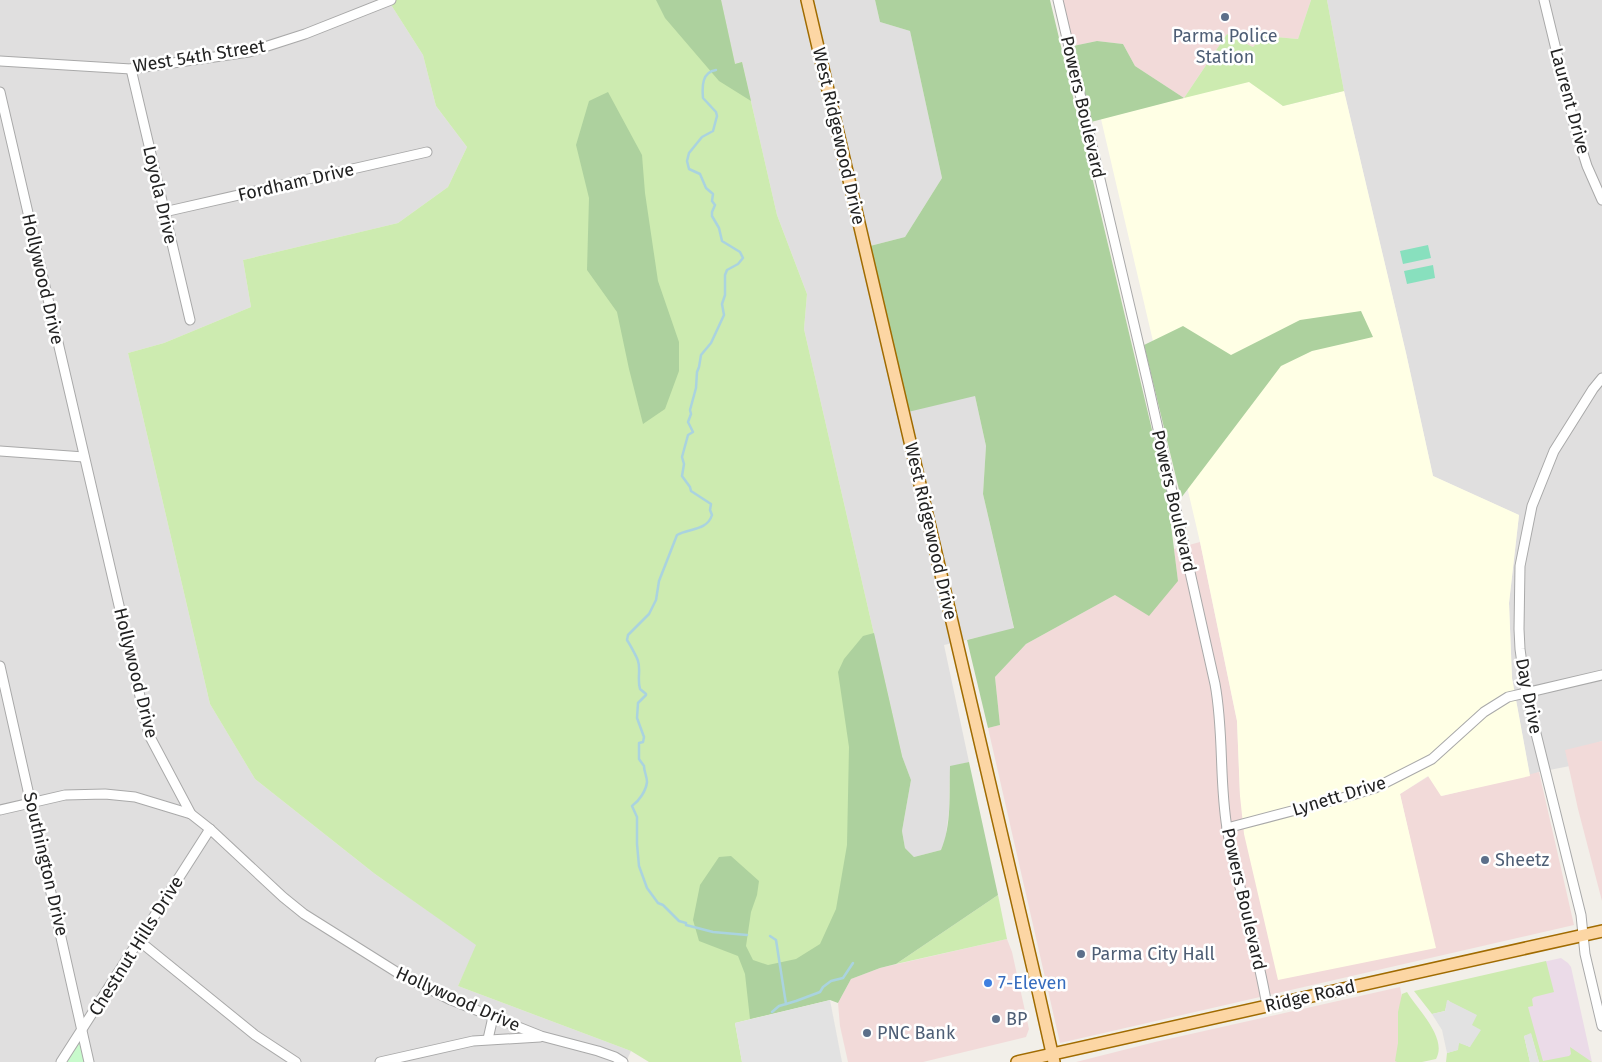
<svg xmlns="http://www.w3.org/2000/svg" width="1602" height="1062" font-family="'Fira Sans',sans-serif">
  <style>
    .residential { fill: #e0dfdf }
    .commercial { fill: #f2dad9 }
    .industrial { fill: #ebdbe8 }
    .education { fill: #ffffe5 }
    .grass { fill: #cdebb0 }
    .forest { fill: #add19e }
    .park { fill: #c8facc }
    .pitch { fill: #88e0be }
    .parking { fill: #e2e2e2 }
    .lines { fill: none; stroke-linecap: round; stroke-linejoin: round }
    .stream { stroke: #aad3df; stroke-width: 2.5 }
    .minor-casing { stroke: #a9a9a9; stroke-width: 11 }
    .major-casing { stroke: #a06b00; stroke-width: 14 }
    .minor { stroke: #fff; stroke-width: 9 }
    .major { stroke: #fcd6a4; stroke-width: 11 }
    .service-dot { fill: #5c6f8a; stroke: #fff; stroke-width: 2 }
    .shop-dot { fill: #3f7fe0; stroke: #fff; stroke-width: 2 }
    .labels { text-anchor: middle; stroke-width: 5; stroke-linejoin: round; paint-order: stroke }
    .service-label { font-size: 18px; fill: #4e5e75; stroke: #fff; text-anchor: start }
    .street-label { font-size: 18px; fill: #222; stroke: #fff }
    .shop-label { font-size: 18px; fill: #366cbe; stroke: #fff; text-anchor: start }
  </style>
  <rect width="100%" height="100%" fill="#f2efe9"/>
  <!-- residential -->
  <g class="residential">
    <path d="M0 0H388L423 55 436 106 467 147 448 187 398 223 243 260 251 307 164 343 128 353 210 704 255 779 375 874 477 945 458 986 631 1051 626 1062H0Z"/>
    <path d="M720 0H875L880 22 910 31 942 178 905 237 870 246 975 396 986 446 983 494 1014 629 944 645 969 762 950 767 949 811 945 842 941 850 914 857 905 848 902 831 911 780 902 756 804 329 807 294 777 215 742 62 735 64Z"/>
    <path d="M1327 0H1602V741L1576 750 1570 766 1539 772 1530 776 1512 678 1509 603 1519 515 1433 476 1406 353 1344 91Z"/>
  </g>
  <!-- commercial -->
  <g class="commercial">
    <path d="M1062 0H1311L1298 39 1263 36 1253 47 1227 34 1184 98 1135 66 1123 44 1097 41 1073 46Z"/>
    <path d="M1200 542 1237 721 1240 796 1435 948 1400 794 1429 776 1442 796 1539 772 1574 925 1060 1043 988 728 1000 725 995 677 1026 644 1115 595 1178 581 1174 549Z"/>
    <path d="M1602 741V901L1578 809 1565 750Z"/>
    <path d="M1007 939 1012 952 1029 1029 1026 1037 923 1062H848L840 1026 838 1003 851 979 880 968Z"/>
    <path d="M1400 987 1411 1047 1401 1062H1076L1155 1042Z"/>
  </g>
  <!-- industrial -->
  <path class="industrial" d="M1561 958 1568 963 1571 967 1592 1062H1539L1516 968Z"/>
  <!-- education -->
  <path class="education" d="M1249 81 1283 106 1344 91 1406 353 1433 476 1519 515 1509 603 1512 678 1530 776 1441 796 1428 776 1400 794 1436 948 1278 980 1244 834 1240 796 1237 721 1200 542 1101 119Z"/>
  <!-- grass -->
  <g class="grass">
    <path d="M388 0H721L735 64 742 62 777 215 807 294 804 329 902 756 830 1000 735 1023 742 1062H649L631 1051 458 986 476 945 375 874 255 779 210 704 128 353 164 343 251 307 243 260 398 223 448 187 467 147 436 106 423 55Z"/>
    <path d="M1311 0H1327L1344 91 1283 106 1249 82 1184 98 1227 34 1253 47 1263 36 1298 39Z"/>
    <path d="M998 895 1007 939 896 964Z"/>
    <path d="M1546 961 1554 992 1534 997 1532 999 1533 1006 1528 1007 1543 1061 1569 1056 1571 1054 1570 1047 1592 1062H1539L1531 1034 1524 1036 1530 1062H1446L1447 1053 1457 1050 1459 1042 1470 1047 1472 1025 1448 1000 1445 1011 1432 1014 1414 991Z"/>
    <path d="M1407 992C1417 1009 1448 1038 1436 1059L1422 1062H1397L1395 1061 1398 1043V1012L1402 994Z"/>
  </g>
  <!-- forest -->
  <g class="forest">
    <path d="M656 0H721L735 64 742 62 751 101 719 81 665 18Z"/>
    <path d="M875 0H1050L1167 493 1178 581 1149 616 1115 595 1026 644 995 677 1000 725 988 728 967 640 1014 628 983 494 986 446 975 396 908 412 870 246 905 237 942 178 910 31 880 22Z"/>
    <path d="M1097 41 1123 44 1135 66 1184 98 1091 122 1073 46Z"/>
    <path d="M608 92 642 155 645 193 658 281 679 342V371L665 409 643 424 629 369 617 312 587 270 589 198 576 145 589 101Z"/>
    <path d="M1361 311 1373 337 1312 351 1281 366 1181 498 1144 345 1183 326 1231 355 1300 320Z"/>
    <path d="M874 633 902 756 911 780 902 831 905 848 914 857 941 850C952 825 949 794 950 766L969 762 998 895 896 964 880 968 851 979 838 1003 830 1000 750 1019 745 974 738 956 699 941 693 920 700 885 719 857 731 856 759 881 757 895 751 912 746 946 753 960 768 965 796 959 820 944 836 909 847 845 849 747 838 672 844 659 863 636Z"/>
  </g>
  <!-- park -->
  <path class="park" d="M83 1030 89 1062H61Z"/>
  <!-- pitch -->
  <g class="pitch">
    <path d="M1428 245 1431 258 1403 264 1400 251Z"/>
    <path d="M1433 265 1435 278 1407 284 1404 271Z"/>
  </g>
  <!-- parking -->
  <g class="parking">
    <path d="M830 1000 842 1062H742L735 1023Z"/>
    <path d="M1447 1000 1477 1015 1472 1025 1481 1030 1470 1047 1459 1043 1458 1050 1447 1053 1442 1030 1432 1014 1445 1011Z"/>
    <path d="M1531 1033 1539 1062H1530L1524 1036Z"/>
  </g>
  <g class="lines">
    <!-- stream -->
    <g class="stream">
      <path d="M716 70C702 72 702 86 703 98L716 112 717 116 713 131 702 137 689 153 687 161 689 169 700 174 706 188 713 194 712 201 715 205 712 212V216L719 228 722 241 740 252 743 258 738 264 727 270 725 275V295L722 304 724 315 711 343 701 355 699 367 697 372 696 388 690 410 691 414 688 422 693 432 688 435 682 457 684 464 682 476 690 487 691 491 711 504 710 510 712 515C707 531 689 528 677 535L659 581 656 600 649 614 628 635 627 640C629 643 637 657 638 661 641 669 637 679 640 689L646 694V695L638 703 637 718 644 737 643 742 639 743V759L644 766C644 772 647 776 647 782 646 791 639 801 632 806L637 817V844L639 866 647 888 658 903 663 905 679 921 686 923V925L713 932 747 935"/>
      <path d="M770 936 776 940 786 1004 779 1006 772 1012"/>
      <path d="M786 1004 796 1001 820 992 823 987 831 981 843 978 853 963"/>
    </g>
    <defs>
      <g id="minor">
        <path d="M1058 0 1148 384 1215 684C1224 732 1219 780 1227 828 1238 888 1257 946 1267 1006"/>
        <path d="M1544 0 1575 128 1587 166 1602 200"/>
        <path d="M0 61 131 69 249 52 305 34 391 0"/>
        <path d="M131 69 190 320"/>
        <path d="M0 92 149 735 191 814 210 829 283 897 304 914 398 973 451 1000 541 1036 598 1051 615 1057 623 1062"/>
        <path d="M164 212 427 152"/>
        <path d="M1602 378 1593 389 1554 451 1532 506 1520 566 1519 629 1520 649 1526 693 1581 915 1585 954 1602 1026"/>
        <path d="M0 451 84 457"/>
        <path d="M0 666 89 1062"/>
        <path d="M0 810 65 795 105 794 135 797 191 814"/>
        <path d="M1227 828 1349 796 1375 788 1432 759 1484 712 1508 697 1602 675"/>
        <path d="M138 940 255 1035 296 1062"/>
        <path d="M488 1039 493 1017"/>
        <path d="M61 1062 210 829"/>
        <path d="M380 1062 473 1041 540 1037"/>
      </g>
      <g id="major">
        <path d="M807 0 1037 986 1054 1062"/>
        <path d="M1017 1062 1602 931"/>
      </g>
    </defs>
    <!-- minor casing -->
    <use href="#minor" class="minor-casing"/>
    <!-- major casing -->
    <use href="#major" class="major-casing"/>
    <!-- minor -->
    <use href="#minor" class="minor"/>
    <!-- major -->
    <use href="#major" class="major"/>
  </g>
  <!-- markers -->
  <g class="service-dot">
    <circle cx="1225" cy="17" r="5"/>
    <circle cx="1485" cy="860" r="5"/>
    <circle cx="1081" cy="954" r="5"/>
    <circle cx="996" cy="1019" r="5"/>
    <circle cx="867" cy="1033" r="5"/>
  </g>
  <circle class="shop-dot" cx="988" cy="983" r="5"/>
  <g class="labels">
    <!-- service labels -->
    <g class="service-label">
      <text x="1225" y="42" text-anchor="middle">Parma Police<tspan x="1225" dy="21">Station</tspan></text>
      <text x="1495" y="866">Sheetz</text>
      <text x="1091" y="960">Parma City Hall</text>
      <text x="1006" y="1025">BP</text>
      <text x="877" y="1039">PNC Bank</text>
    </g>
    <!-- street labels -->
    <g class="street-label">
      <text transform="translate(199 56) rotate(-9)" y="6">West 54th Street</text>
      <text transform="translate(1570 101) rotate(75)" y="6">Laurent Drive</text>
      <text transform="translate(1083 107) rotate(77)" y="6">Powers Boulevard</text>
      <text transform="translate(839 136) rotate(77)" y="6">West Ridgewood Drive</text>
      <text transform="translate(296 182) rotate(-13)" y="6">Fordham Drive</text>
      <text transform="translate(160 195) rotate(77)" y="6">Loyola Drive</text>
      <text transform="translate(43 279) rotate(77)" y="6">Hollywood Drive</text>
      <text transform="translate(1174 501) rotate(77)" y="6">Powers Boulevard</text>
      <text transform="translate(931 531) rotate(77)" y="6">West Ridgewood Drive</text>
      <text transform="translate(136 673) rotate(76)" y="6">Hollywood Drive</text>
      <text transform="translate(1529 696) rotate(79)" y="6">Day Drive</text>
      <text transform="translate(1339 796) rotate(-17)" y="6">Lynett Drive</text>
      <text transform="translate(46 864) rotate(77)" y="6">Southington Drive</text>
      <text transform="translate(1244 899) rotate(77)" y="6">Powers Boulevard</text>
      <text transform="translate(136 946) rotate(-58)" y="6">Chestnut Hills Drive</text>
      <text transform="translate(1310 996) rotate(-13)" y="6">Ridge Road</text>
      <text transform="translate(458 999) rotate(24)" y="6">Hollywood Drive</text>
    </g>
    <!-- shop labels -->
    <g class="shop-label">
      <text x="998" y="989">7-Eleven</text>
    </g>
  </g>
</svg>
